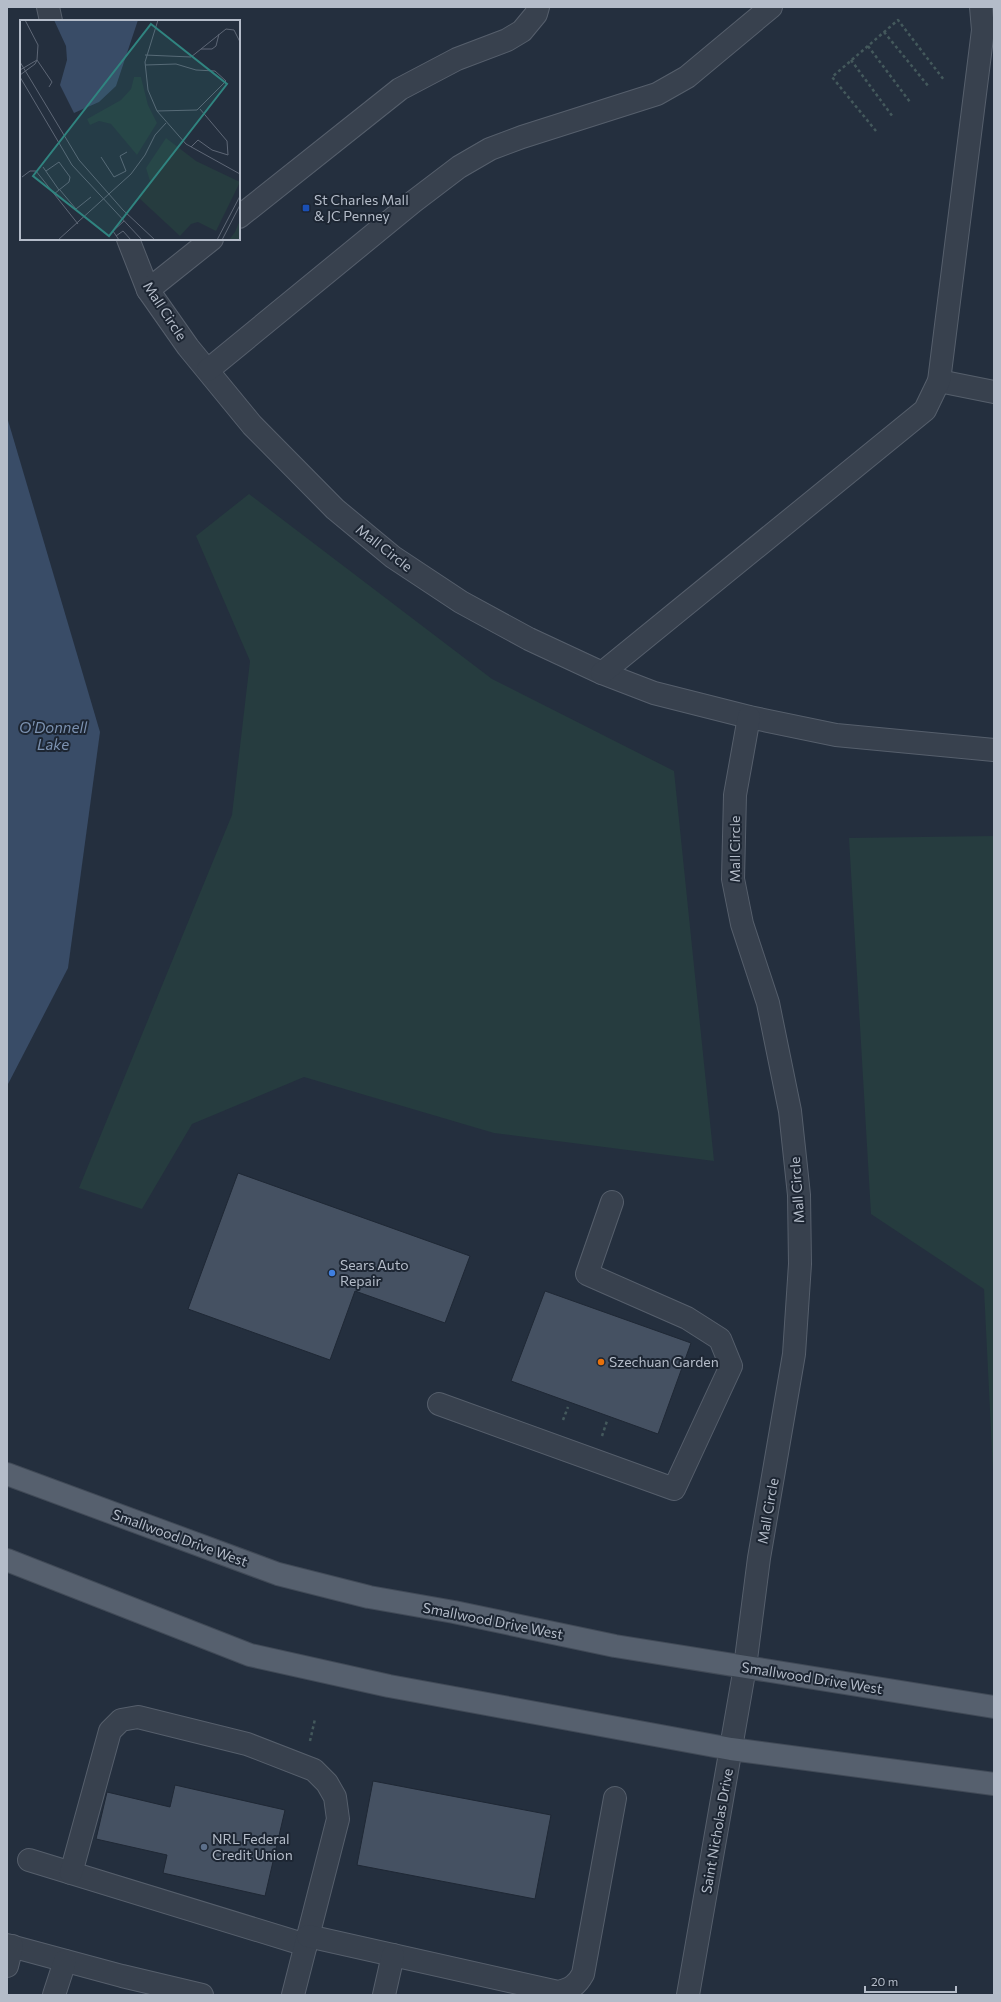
<svg xmlns="http://www.w3.org/2000/svg" width="1001" height="2002" font-family="Commissioner,sans-serif">
  <style>
    .green { fill: #263c3f }
    .water { fill: #394c67 }
    .building { fill: #455162; stroke: #1f2835 }
    .lines { fill: none; stroke-linecap: round; stroke-linejoin: round }
    .minor-casing { stroke: #565f6c; stroke-width: 24 }
    .major-casing { stroke: #414a57; stroke-width: 24 }
    .path { stroke: #44595c; stroke-width: 2.5; stroke-dasharray: 3 3; stroke-linecap: butt }
    .minor { stroke: #38414e; stroke-width: 22 }
    .major { stroke: #56606e; stroke-width: 22 }
    .transit-dot { fill: #1a4fb4; stroke: #1d2633; stroke-width: 1.5 }
    .shop-dot { fill: #3f7fe0; stroke: #1d2633; stroke-width: 1.5 }
    .food-dot { fill: #e8710a; stroke: #1d2633; stroke-width: 1.5 }
    .service-dot { fill: #5c6f8a; stroke: #1d2633; stroke-width: 1.5 }
    .labels { text-anchor: middle; stroke-width: 4; stroke-linejoin: round; paint-order: stroke }
    .poi-label { font-size: 14px; fill: #b4bcc9; stroke: #1d2633; text-anchor: start }
    .street-label { font-size: 14px; fill: #b4bcc9; stroke: #1d2633 }
    .water-label { font-size: 15px; font-style: italic; fill: #7c92b1; stroke: #1d2633 }
    .inset-road { fill: none; stroke: #5e6776; stroke-width: 1 }
    .view { fill: #308480; fill-opacity: 0.15; stroke: #308480; stroke-width: 2 }
    .inset-edge { fill: none; stroke: #b4bcc9; stroke-width: 2 }
  </style>
  <rect width="100%" height="100%" fill="#242f3e"/>
  <!-- green -->
  <g class="green">
    <path d="M249 494 492 679 674 771 714 1161 494 1133 304 1077 192 1124 142 1209 79 1188 232 815 250 661 196 536Z"/>
    <path d="M994 836V1492L984 1289 871 1214 849 838Z"/>
  </g>
  <!-- water -->
  <path class="water" d="M7 417 100 732 68 968 7 1086Z"/>
  <!-- building -->
  <g class="building">
    <path d="M238 1173 470 1256 445 1323 355 1291 330 1360 188 1309Z"/>
    <path d="M545 1291 691 1343 658 1434 511 1381Z"/>
    <path d="M373 1781 551 1815 535 1899 357 1865Z"/>
    <path d="M175 1785 285 1810 265 1896 163 1873 167 1855 96 1839 107 1792 170 1807Z"/>
  </g>
  <g class="lines">
    <defs>
      <g id="minor">
        <path d="M48 7 51 21"/>
        <path d="M239 217 400 89 457 59 507 40 522 31 536 14 538 7"/>
        <path d="M128 239 148 290 188 347 252 425 335 509 393 557 461 602 529 639 602 673 654 693 749 717 836 735 994 750"/>
        <path d="M148 290 212 239"/>
        <path d="M208 370 413 202 459 167 490 149 522 137 657 94 687 77 771 7"/>
        <path d="M939 381 994 392"/>
        <path d="M602 673 925 410 939 381 983 30 981 7"/>
        <path d="M439 1404 674 1489 731 1366 720 1339 687 1318 587 1274 612 1202"/>
        <path d="M29 1860 306 1945"/>
        <path d="M71 1873 110 1731 121 1720 138 1717 247 1744 314 1770 327 1783 335 1797 338 1819 293 1995"/>
        <path d="M308 1936 558 1992C571 1989 577 1985 583 1974L615 1798"/>
        <path d="M7 1945 122 1976 202 1995"/>
        <path d="M7 1966 12 1946"/>
        <path d="M54 1995 65 1961"/>
        <path d="M384 1995 393 1955"/>
        <path d="M688 1995 745 1667 759 1558 794 1354 800 1264 799 1195 790 1111 768 1003 742 924 733 879 735 795 749 717"/>
      </g>
      <g id="major">
        <path d="M7 1474 278 1574 369 1597 454 1612 615 1646 994 1707"/>
        <path d="M7 1560 250 1655 389 1686 731 1749 994 1784"/>
      </g>
    </defs>
    <!-- minor casing -->
    <use href="#minor" class="minor-casing"/>
    <!-- major casing -->
    <use href="#major" class="major-casing"/>
    <!-- path -->
    <g class="path">
      <path d="M884 32 929 87"/>
      <path d="M868 46 910 102"/>
      <path d="M851 60 893 117"/>
      <path d="M876 131 832 77 898 20 944 80"/>
      <path d="M563 1420 568 1407"/>
      <path d="M602 1436 607 1421"/>
      <path d="M310 1741 315 1719"/>
    </g>
    <!-- minor -->
    <use href="#minor" class="minor"/>
    <!-- major -->
    <use href="#major" class="major"/>
  </g>
  <!-- markers -->
  <rect class="transit-dot" x="302" y="204" width="8" height="8" rx="2"/>
  <circle class="shop-dot" cx="332" cy="1273" r="4"/>
  <circle class="food-dot" cx="601" cy="1362" r="4"/>
  <circle class="service-dot" cx="204" cy="1847" r="4"/>
  <g class="labels">
    <!-- poi labels -->
    <g class="poi-label">
      <text x="314" y="205">St Charles Mall<tspan x="314" dy="16">&amp; JC Penney</tspan></text>
      <text x="340" y="1270">Sears Auto<tspan x="340" dy="16">Repair</tspan></text>
      <text x="609" y="1367">Szechuan Garden</text>
      <text x="212" y="1844">NRL Federal<tspan x="212" dy="16">Credit Union</tspan></text>
    </g>
    <!-- street labels -->
    <g class="street-label">
      <text transform="translate(165 311) rotate(57)" y="5">Mall Circle</text>
      <text transform="translate(384 548) rotate(38)" y="5">Mall Circle</text>
      <text transform="translate(735 849) rotate(-90)" y="5">Mall Circle</text>
      <text transform="translate(797 1190) rotate(-94)" y="5">Mall Circle</text>
      <text transform="translate(768 1511) rotate(-80)" y="5">Mall Circle</text>
      <text transform="translate(180 1538) rotate(20)" y="5">Smallwood Drive West</text>
      <text transform="translate(493 1621) rotate(11)" y="5">Smallwood Drive West</text>
      <text transform="translate(812 1678) rotate(9)" y="5">Smallwood Drive West</text>
      <text transform="translate(717 1831) rotate(-80)" y="5">Saint Nicholas Drive</text>
    </g>
    <!-- water labels -->
    <g class="water-label">
      <text x="53" y="733">O'Donnell<tspan x="53" dy="17">Lake</tspan></text>
    </g>
  </g>
  <!-- overview -->
  <g transform="translate(20 20)">
    <rect width="220" height="220" fill="#242f3e"/>
    <path d="M114 57H121L128 85 137 103 117 135 91 104 79 101 70 105 67 99 101 80 111 69ZM146 118 176 141 220 162 196 211 178 202 171 204 160 216 118 177 130 161 126 148ZM220 200V220H209L215 212Z" fill="#263c3f"/>
    <path d="M34 0H118L96 66 79 82 54 93 40 65 47 40 46 26Z" fill="#394c67"/>
    <path class="inset-road" d="M5 0 18 25 17 40 32 62 29 67M138 0 125 42 128 70 137 91 166 124 220 154M181 29H192L196 26 199 14M125 35 171 37 206 9 214 10 220 22M0 42 59 140 103 190 135 220M125 45 156 44 176 50 195 51 206 61 177 90 137 91M0 50 17 40 15 44 0 55M0 57 52 145 122 220M171 127 178 120 192 130 208 135 207 121 180 89M81 137 94 157 106 151 100 136 107 132M23 147 39 170M26 151 39 142 50 157 49 162 34 174M2 157 10 151H16L58 204M40 170 56 189 71 177M96 216 103 211 111 220M38 220 111 154 125 135 135 115 146 103M99 220 93 211 104 201M197 220 220 176M202 220 220 185"/>
    <path class="view" d="M131 4 207 64 89 216 13 156Z"/>
    <rect width="220" height="220" class="inset-edge"/>
  </g>
  <!-- border -->
  <rect width="1001" height="2002" fill="none" stroke="#b4bcc9" stroke-width="16"/>
  <!-- scale -->
  <path d="M865 1986v6h91v-6" fill="none" stroke="#b4bcc9" stroke-width="2"/>
  <text x="871" y="1986" font-size="12" fill="#b4bcc9" stroke="#1d2633" stroke-width="3" paint-order="stroke">20 m</text>
</svg>
